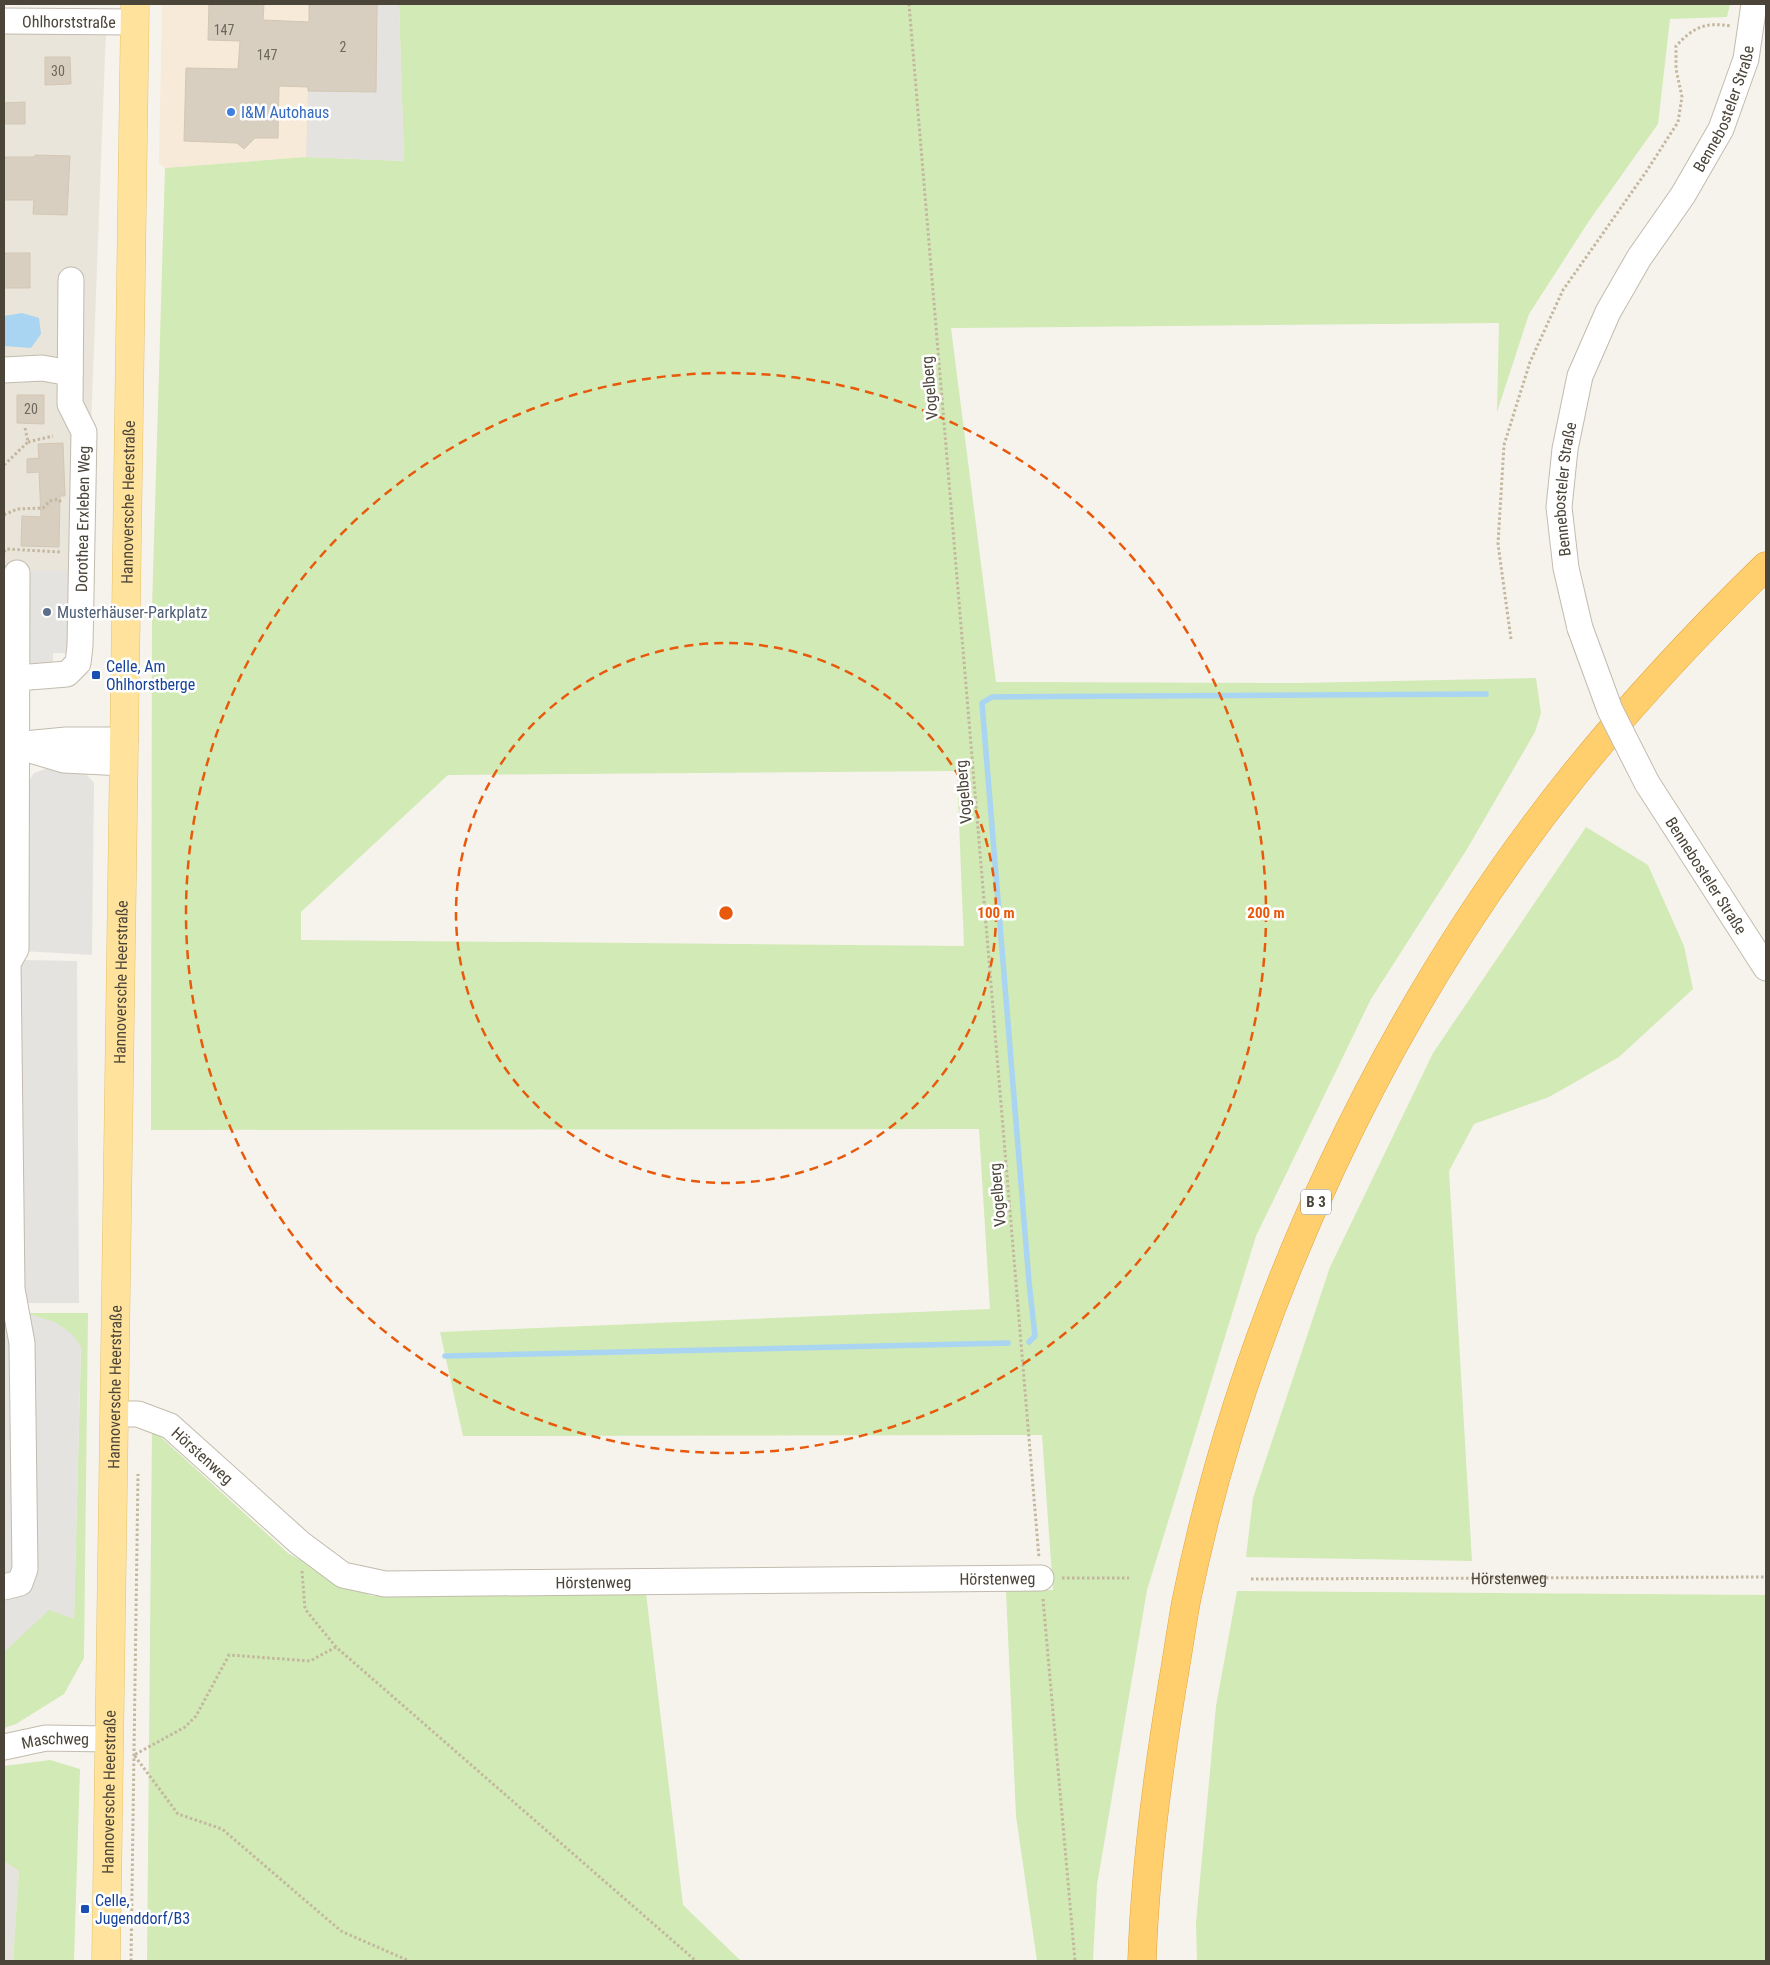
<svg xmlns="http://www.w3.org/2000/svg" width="1770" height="1965" font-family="'Roboto Condensed',sans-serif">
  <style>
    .residential { fill: #eae5da }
    .commercial { fill: #f7ead8 }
    .industrial { fill: #e6e2dd }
    .green { fill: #d2eab5; fill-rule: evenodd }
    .parking { fill: #e5e3e0 }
    .water { fill: #a9d4f2 }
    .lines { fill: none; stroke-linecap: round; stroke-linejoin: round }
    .stream { stroke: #a9d4f2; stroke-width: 5.5 }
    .building { fill: #d8cfc1; stroke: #d3c7b4 }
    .minor-casing { stroke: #c2bbae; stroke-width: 27 }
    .major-casing { stroke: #e6c16a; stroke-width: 29 }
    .highway-casing { stroke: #e0a43c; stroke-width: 29 }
    .path { stroke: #c4b79f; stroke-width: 3; stroke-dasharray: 2.5 2.5; stroke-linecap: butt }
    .minor { stroke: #fff; stroke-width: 25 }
    .major { stroke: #ffe39c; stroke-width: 28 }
    .highway { stroke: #ffcf6e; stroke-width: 28 }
    .minor-bridge-casing { stroke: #c2bbae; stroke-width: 27; stroke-linecap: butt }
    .minor-bridge { stroke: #fff; stroke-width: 25 }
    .ring { fill: none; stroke: #e8590c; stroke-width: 2.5; stroke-dasharray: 9 6 }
    .shop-dot { fill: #3f7fe0; stroke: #fff; stroke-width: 2 }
    .service-dot { fill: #5c6f8a; stroke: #fff; stroke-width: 2 }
    .transit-dot { fill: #1a4fb4; stroke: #fff; stroke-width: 2 }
    .labels { text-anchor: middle; stroke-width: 5; stroke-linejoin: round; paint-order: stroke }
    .number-label { font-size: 14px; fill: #6e675b }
    .shield { fill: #fff; stroke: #817c74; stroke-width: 1 }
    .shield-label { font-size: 15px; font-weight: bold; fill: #4b4439 }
    .street-label { font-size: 16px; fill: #4b4439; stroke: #fff }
    .shop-label { font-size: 16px; fill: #366cbe; stroke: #fff; text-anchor: start }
    .service-label { font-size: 16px; fill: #4e5e75; stroke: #fff; text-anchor: start }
    .transit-label { font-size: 16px; fill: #164399; stroke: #fff; text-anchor: start }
    .centre { fill: #e8590c; stroke: #fff; stroke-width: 2.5 }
    .ring-label { font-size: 15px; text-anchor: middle; font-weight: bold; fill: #e8590c; stroke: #fff; stroke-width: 5; stroke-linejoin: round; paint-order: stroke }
  </style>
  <rect width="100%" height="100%" fill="#f6f3ec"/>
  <!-- residential -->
  <path class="residential" d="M4 29 106 30 91 426 72 571 4 572Z"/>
  <!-- commercial -->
  <path class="commercial" d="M162 4H399L404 161 306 157 165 168 159 163Z"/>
  <!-- industrial -->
  <path class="industrial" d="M4 1861 19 1871 13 1961H4Z"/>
  <!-- green -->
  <g class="green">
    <path d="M399 4H1730L1727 17 1670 19 1658 124 1589 221 1529 314 1497 412 1499 323 951 328 996 682 1301 683 1536 678 1541 713 1535 732 1467 849 1371 999 1256 1236 1147 1590 1097 1885 1093 1961H1037L1016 1816 1006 1591 1053 1590 1042 1435 463 1436 440 1332 990 1309 979 1129 151 1130 152 608 165 168 306 157 404 161ZM957 771 964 946 301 940V912L448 775Z"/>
    <path d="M1586 827 1648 865 1684 946 1693 989 1619 1057 1549 1097 1474 1124 1449 1171 1472 1561 1246 1557 1253 1498 1330 1267 1433 1053Z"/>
    <path d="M26 1313H88L84 1658 64 1694 16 1724 4 1728V1652L49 1609 74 1618 81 1347Z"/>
    <path d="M152 1429 289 1554 372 1596 646 1593 683 1905 741 1961H147Z"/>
    <path d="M1237 1591 1766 1595V1961H1197L1196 1923 1216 1706Z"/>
    <path d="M50 1760 80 1769 74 1961H13L19 1871 4 1861V1766Z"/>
  </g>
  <!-- parking -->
  <g class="parking">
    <path d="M377 4H399L404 161 306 157 308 91 376 92Z"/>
    <path d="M24 571H72L71 653H53V670H23Z"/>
    <path d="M51 767 82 769 94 783 92 955 22 951 25 788 34 773Z"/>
    <path d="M22 960 77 961 79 1303H4L9 971Z"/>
    <path d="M26 1313 55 1322 72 1334 81 1346 74 1619 49 1610 4 1652V1314Z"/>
  </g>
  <!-- water -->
  <path class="water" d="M22 313 39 318 41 334 31 348 4 346V316Z"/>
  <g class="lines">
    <!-- stream -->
    <g class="stream">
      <path d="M1029 1342 1035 1336 1029 1282 982 703 992 697 1486 694"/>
      <path d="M445 1356 1008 1343"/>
    </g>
  </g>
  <!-- building -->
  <g class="building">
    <path d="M209 4H264L263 20 309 22V4H377L376 92 308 91V87L279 86 278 138H255L244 149 237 143 184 141 186 68 238 69 240 41 208 40Z"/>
    <path d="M45 57H70L71 84 45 85Z"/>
    <path d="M25 102V124H4V103Z"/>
    <path d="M35 155 70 156 67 215 33 214 34 200H4V157H35Z"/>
    <rect x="4" y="253" width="26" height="35"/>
    <path d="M17 395H44V424L17 423Z"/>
    <path d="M63 443 65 496H60L59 547 21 546 22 516 41 517 39 472 27 473V459L39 458 38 444Z"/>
  </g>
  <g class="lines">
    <defs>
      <g id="minor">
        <path id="s2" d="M4 21 135 22"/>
        <path d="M4 370 42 368 70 373"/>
        <path id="s3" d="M1580 628 1566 568 1559 507 1565 449 1580 376 1608 312 1639 258 1683 195 1721 129 1746 59 1754 4"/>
        <path id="s4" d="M17 678 67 674 78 663 80 646 84 432 70 404 71 280"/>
        <path d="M4 746 66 740H125"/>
        <path d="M27 749 64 760 124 763"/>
        <path id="s5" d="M1647 783 1766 968"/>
        <path id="s6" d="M114 1414H138L170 1426 300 1543 343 1575 385 1584 1041 1578"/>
        <path d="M4 1587 20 1583 25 1569 22 1343 12 1289 8 963 16 949 17 573"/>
        <path id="s7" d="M4 1747 46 1738 108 1739"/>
      </g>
      <g id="major">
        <path id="s8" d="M106 1961 135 4"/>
      </g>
      <path id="highway" d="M1142 1961C1145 1869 1157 1778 1172 1687 1177 1659 1181 1630 1186 1602 1245 1309 1387 1008 1574 775 1634 701 1698 632 1766 566"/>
    </defs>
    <!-- minor casing -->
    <use href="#minor" class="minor-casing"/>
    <!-- major casing -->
    <use href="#major" class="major-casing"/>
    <!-- highway casing -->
    <use href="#highway" class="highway-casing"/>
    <!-- path -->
    <g class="path">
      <path d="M909 4 1039 1558"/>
      <path d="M28 442 53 436"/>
      <path d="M4 465 28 442 25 428"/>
      <path d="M4 515 17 509 43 508 50 501 58 499 62 503"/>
      <path d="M4 552 6 549 61 552"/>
      <path d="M1511 639 1498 544 1504 445 1530 362 1563 290 1646 172 1678 122 1682 97 1676 69V46C1694 27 1704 22 1731 26"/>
      <path d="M302 1571 305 1609 336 1647 696 1961"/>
      <path d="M1062 1578H1129"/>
      <path id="s1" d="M1251 1579 1766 1577"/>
      <path d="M1043 1599 1075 1961"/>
      <path d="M336 1647 310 1661 229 1655 196 1716 185 1727 134 1755 178 1814 222 1829 341 1931 409 1961"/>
      <path d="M131 1961 138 1474"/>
    </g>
    <!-- minor -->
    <use href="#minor" class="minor"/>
    <!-- major -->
    <use href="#major" class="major"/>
    <!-- highway -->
    <use href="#highway" class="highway"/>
    <defs>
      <path id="minor-bridge" d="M1580 628 1610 710 1647 783"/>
    </defs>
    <!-- minor-bridge casing -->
    <use href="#minor-bridge" class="minor-bridge-casing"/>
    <!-- minor-bridge -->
    <use href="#minor-bridge" class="minor-bridge"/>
  </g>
  <!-- distance rings -->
  <g class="ring">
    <circle cx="726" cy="913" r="270"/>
    <circle cx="726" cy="913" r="540"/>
  </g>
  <!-- markers -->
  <circle class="shop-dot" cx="231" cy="112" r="5"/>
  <circle class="service-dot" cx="47" cy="612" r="5"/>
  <g class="transit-dot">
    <rect x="91" y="670" width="10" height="10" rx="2.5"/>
    <rect x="80" y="1904" width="10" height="10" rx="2.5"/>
  </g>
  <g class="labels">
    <!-- number labels -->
    <g class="number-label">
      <text x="224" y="35">147</text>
      <text x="343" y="52">2</text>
      <text x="267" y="60">147</text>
      <text x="58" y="76">30</text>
      <text x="31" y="414">20</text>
    </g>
    <!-- shield labels -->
    <rect class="shield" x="1301" y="1189.5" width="30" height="25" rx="4"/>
    <g class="shield-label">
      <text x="1316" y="1207">B 3</text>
    </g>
    <!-- street labels -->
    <g class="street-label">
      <text dy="6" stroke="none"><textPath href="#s2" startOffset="65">Ohlhorststraße</textPath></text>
      <text dy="6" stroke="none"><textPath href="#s3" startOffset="561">Bennebosteler Straße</textPath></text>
      <text transform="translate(929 388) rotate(-95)" y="6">Vogelberg</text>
      <text dy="6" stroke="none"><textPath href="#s3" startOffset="141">Bennebosteler Straße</textPath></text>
      <text dy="6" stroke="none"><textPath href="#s8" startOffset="1459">Hannoversche Heerstraße</textPath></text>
      <text dy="6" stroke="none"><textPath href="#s4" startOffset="210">Dorothea Erxleben Weg</textPath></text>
      <text transform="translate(963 792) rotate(-95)" y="6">Vogelberg</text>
      <text dy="6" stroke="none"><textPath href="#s5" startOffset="110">Bennebosteler Straße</textPath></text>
      <text dy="6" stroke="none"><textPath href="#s8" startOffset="979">Hannoversche Heerstraße</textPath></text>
      <text transform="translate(997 1195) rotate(-95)" y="6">Vogelberg</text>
      <text dy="6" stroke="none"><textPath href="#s8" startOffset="574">Hannoversche Heerstraße</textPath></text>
      <text dy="6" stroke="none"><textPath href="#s6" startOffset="102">Hörstenweg</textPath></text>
      <text dy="6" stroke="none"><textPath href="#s6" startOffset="942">Hörstenweg</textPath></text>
      <text dy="6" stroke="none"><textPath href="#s1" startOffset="258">Hörstenweg</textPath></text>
      <text dy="6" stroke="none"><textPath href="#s6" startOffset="538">Hörstenweg</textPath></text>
      <text dy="6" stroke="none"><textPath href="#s7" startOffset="52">Maschweg</textPath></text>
      <text dy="6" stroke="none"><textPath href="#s8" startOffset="169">Hannoversche Heerstraße</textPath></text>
    </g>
    <!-- shop labels -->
    <g class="shop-label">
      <text x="241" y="118">I&amp;M Autohaus</text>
    </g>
    <!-- service labels -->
    <g class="service-label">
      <text x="57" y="618">Musterhäuser-Parkplatz</text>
    </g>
    <!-- transit labels -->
    <g class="transit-label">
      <text x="106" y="672">Celle, Am<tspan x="106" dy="18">Ohlhorstberge</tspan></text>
      <text x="95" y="1906">Celle,<tspan x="95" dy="18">Jugenddorf/B3</tspan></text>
    </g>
  </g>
  <circle cx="726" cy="913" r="8" class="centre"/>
  <g class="ring-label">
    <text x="996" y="918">100 m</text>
    <text x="1266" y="918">200 m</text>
  </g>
  <!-- border -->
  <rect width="1770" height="1965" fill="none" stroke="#4b4439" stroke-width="10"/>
</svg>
